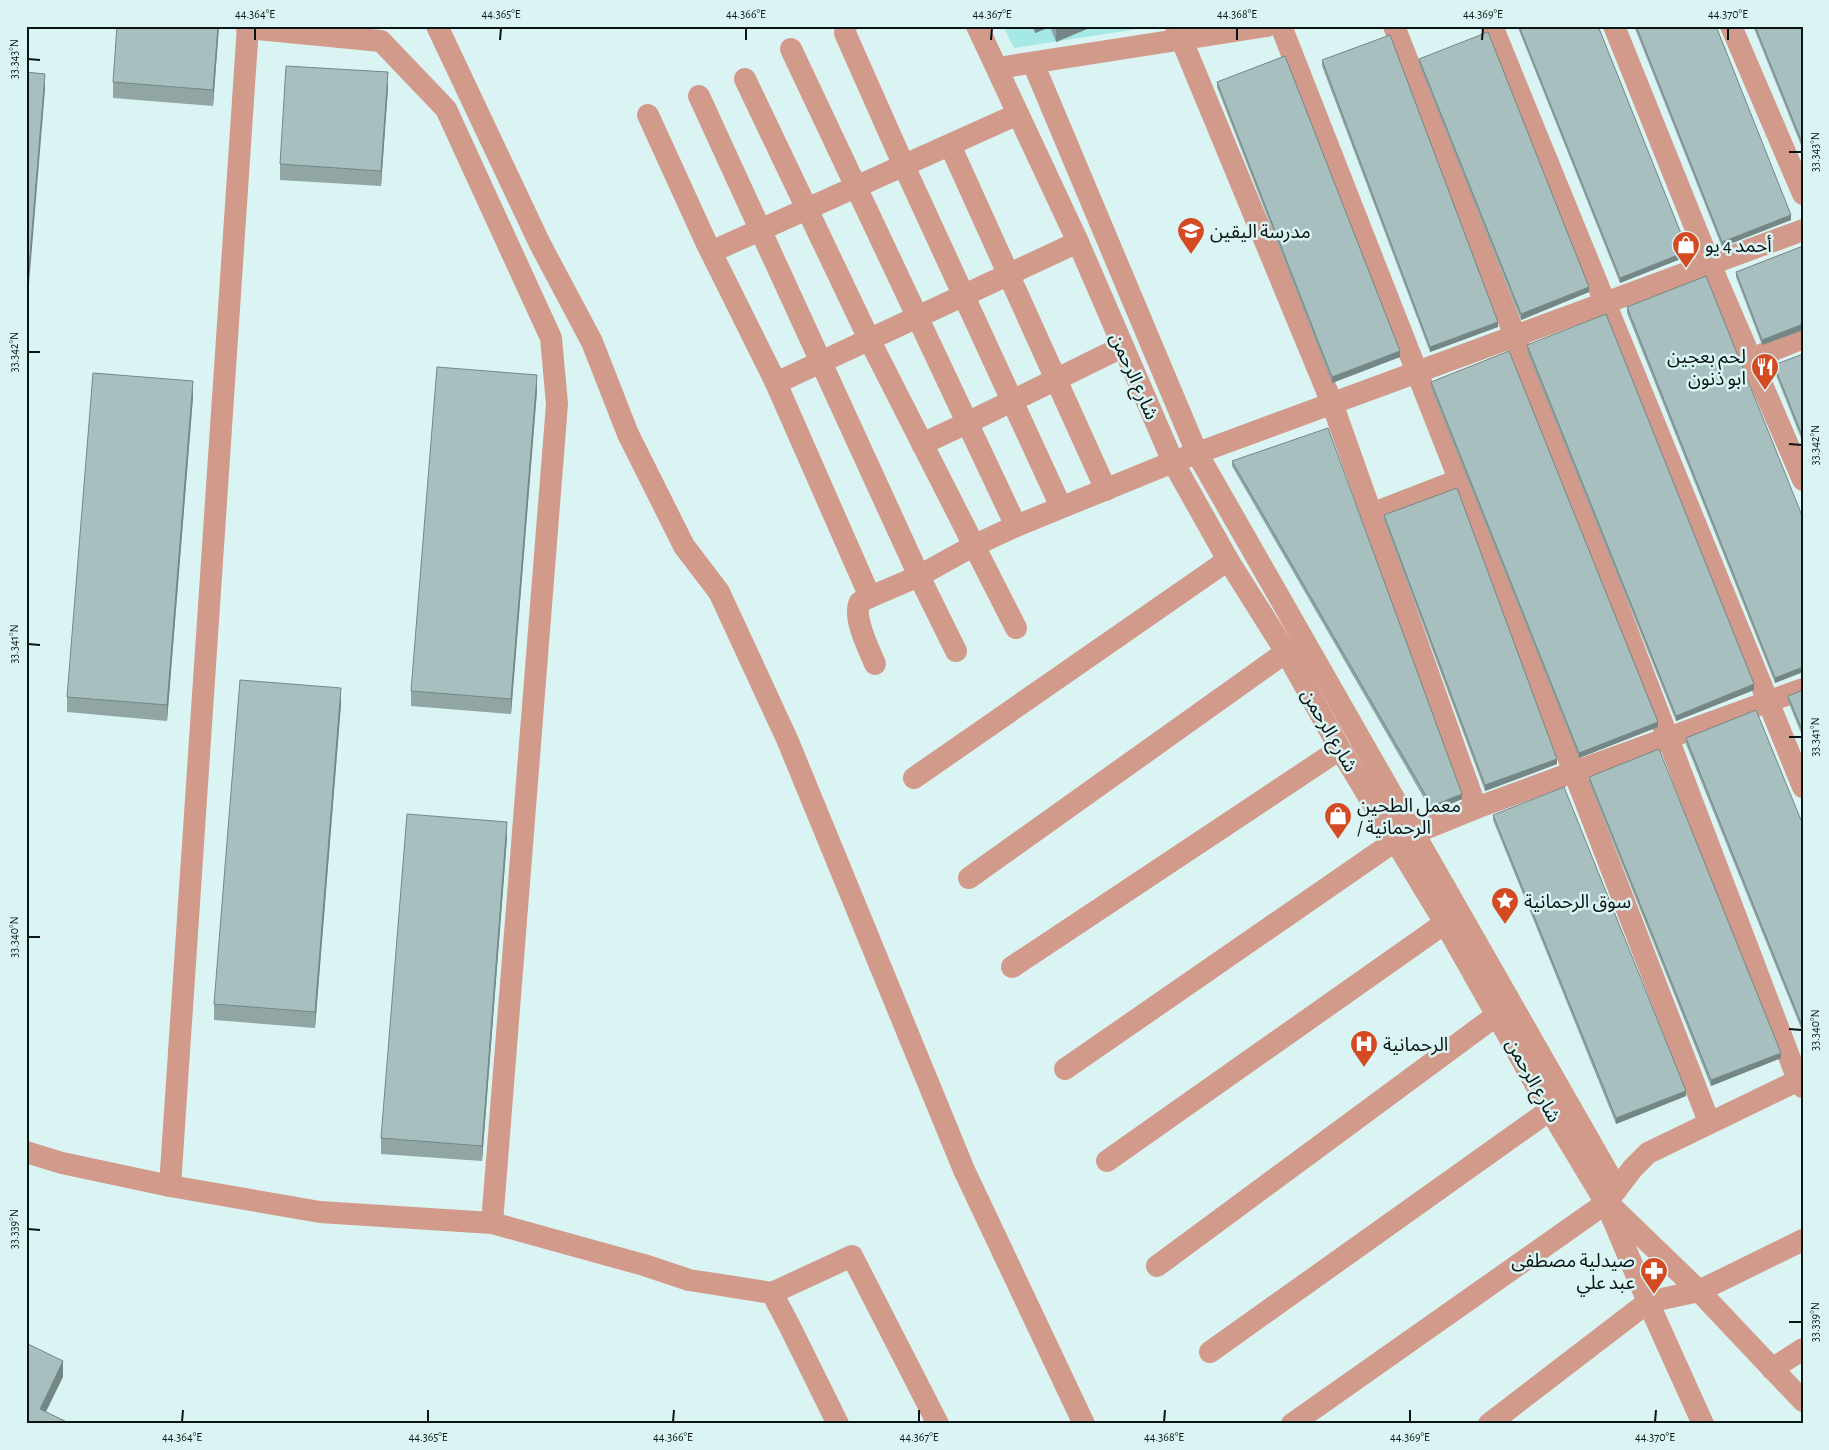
<svg xmlns="http://www.w3.org/2000/svg" width="1829" height="1450" font-family="'Alegreya Sans','Noto Sans Arabic',sans-serif">
  <style>
    .green { fill: #a6e8e5 }
    .lines { fill: none; stroke-linecap: round; stroke-linejoin: round }
    .minor { stroke: #d29a8a; stroke-width: 22 }
    .wall { fill: #90a5a4 }
    .shaded-wall { fill: #758686 }
    .building { fill: #a7c0bf; stroke: #758686 }
    .ticks { fill: none; stroke: #0b1414; stroke-width: 2 }
    .labels { text-anchor: middle; stroke-width: 5; stroke-linejoin: round; paint-order: stroke }
    .poi-label { font-size: 19px; fill: #0b1414; stroke: #daf4f3; text-anchor: start }
    .street-label { font-size: 19px; fill: #0b1414; stroke: #daf4f3 }
    .neatline { fill: none; stroke: #0b1414; stroke-width: 2 }
    .ticks-label { font-size: 12px; text-anchor: middle; fill: #0b1414 }
  </style>
  <rect width="100%" height="100%" fill="#daf4f3"/>
  <!-- green -->
  <path class="green" d="M1003 26H1157L1014 48Z"/>
  <g class="lines">
    <!-- minor -->
    <g class="minor">
      <path d="M437 26 540 244 592 342 628 434 684 546 719 592 787 739 964 1170 1084 1424"/>
      <path d="M846 26 845 33 904 166 1061 507"/>
      <path d="M977 26 1078 242 1173 462 1228 560 1286 652 1340 749 1445 923 1550 1110 1606 1203 1648 1302 1703 1424"/>
      <path d="M1176 26 1332 403 1476 808"/>
      <path d="M1281 26 1574 772 1709 1122"/>
      <path d="M1394 26 1515 336 1798 1080 1803 1087"/>
      <path d="M1492 26 1803 787"/>
      <path d="M1614 26 1710 264 1803 480"/>
      <path d="M1731 26 1803 194"/>
      <path d="M247 28 381 41 446 109 551 338 557 404 492 1223"/>
      <path d="M791 49 1016 526"/>
      <path d="M1033 63 1197 453 1617 1189"/>
      <path d="M998 68 1267 26"/>
      <path d="M745 79 869 339 1016 628"/>
      <path d="M699 96 919 576 956 651"/>
      <path d="M648 115 706 242 776 383 870 597 919 576 973 546 1016 526 1173 462 1803 230"/>
      <path d="M950 145 1106 490"/>
      <path d="M711 252 1018 114"/>
      <path d="M1751 359 1803 338"/>
      <path d="M776 383 1078 242"/>
      <path d="M922 444 967 423 1122 347"/>
      <path d="M1371 514 1459 480"/>
      <path d="M870 597 860 602C852 617 869 649 875 664"/>
      <path d="M914 778 1228 560"/>
      <path d="M969 878 1286 652"/>
      <path d="M1012 967 1340 749"/>
      <path d="M1065 1069 1395 841 1476 808 1574 772 1803 689"/>
      <path d="M26 1152 62 1163 170 1186 320 1212 492 1223 644 1265 689 1280 772 1293 789 1325 838 1424"/>
      <path d="M1107 1161 1445 923"/>
      <path d="M170 1186 248 26"/>
      <path d="M1613 1208 1699 1291 1803 1401"/>
      <path d="M1157 1266 1497 1015"/>
      <path d="M772 1293 852 1256 938 1424"/>
      <path d="M1210 1352 1550 1110"/>
      <path d="M1772 1369 1803 1349"/>
      <path d="M1292 1424 1606 1203 1633 1168 1648 1153 1803 1078"/>
      <path d="M1489 1424 1648 1302 1699 1291 1803 1240"/>
    </g>
  </g>
  <!-- wall -->
  <g class="wall">
    <path d="M219 26 213 106 113 98V82Z"/>
    <path d="M1032 26H1094L1056 42 1050 27 1035 33Z"/>
    <path d="M1518 26H1598L1688 256 1620 283 1518 28Z"/>
    <path d="M1634 26H1716L1791 220 1722 247Z"/>
    <path d="M1753 26H1803V150Z"/>
    <path d="M1419 59 1589 292 1521 320 1419 64Z"/>
    <path d="M1322 60 1498 327 1430 352 1322 66Z"/>
    <path d="M1217 82 1400 357 1332 383 1217 87Z"/>
    <path d="M388 88 381 186 280 180V164Z"/>
    <path d="M1803 246V330L1762 345 1736 277V272Z"/>
    <path d="M1627 307 1803 518V672L1775 683 1627 313Z"/>
    <path d="M1527 345 1754 690 1676 721 1527 351Z"/>
    <path d="M1803 354V443L1774 370V365Z"/>
    <path d="M1431 382 1658 727 1579 758 1431 388Z"/>
    <path d="M537 391 511 714 411 706V691Z"/>
    <path d="M193 397 167 721 67 712V697Z"/>
    <path d="M1232 461 1462 799 1432 812 1232 466Z"/>
    <path d="M1384 515 1557 764 1485 791 1384 520Z"/>
    <path d="M1803 690V738L1788 701V696Z"/>
    <path d="M341 704 315 1028 214 1020V1004Z"/>
    <path d="M1686 738 1803 825V1033L1686 744Z"/>
    <path d="M1589 777 1781 1058 1711 1086 1589 782Z"/>
    <path d="M1493 815 1686 1096 1616 1124 1493 820Z"/>
    <path d="M507 838 482 1161 381 1154V1138Z"/>
  </g>
  <!-- shaded-wall -->
  <g class="shaded-wall">
    <path d="M218 26H219L213 106V90Z"/>
    <path d="M1035 26H1050V27L1035 33Z"/>
    <path d="M1056 26H1094L1056 42Z"/>
    <path d="M388 72V88L381 186V171Z"/>
    <path d="M45 74V90L26 320V304Z"/>
    <path d="M1791 215V220L1722 247V242Z"/>
    <path d="M1688 251V256L1620 283V278Z"/>
    <path d="M1589 287V292L1521 320V314Z"/>
    <path d="M1498 322V327L1430 352V347Z"/>
    <path d="M1803 324V330L1762 345V340Z"/>
    <path d="M1400 351V357L1332 383V377Z"/>
    <path d="M537 375V391L511 714V699Z"/>
    <path d="M193 381V397L167 721V705Z"/>
    <path d="M1803 667V672L1775 683V678Z"/>
    <path d="M1754 684V690L1676 721V716Z"/>
    <path d="M341 688V704L315 1028V1012Z"/>
    <path d="M1658 722V727L1579 758V753Z"/>
    <path d="M1557 759V764L1485 791V785Z"/>
    <path d="M1462 794V799L1432 812V806Z"/>
    <path d="M507 822V838L482 1161V1146Z"/>
    <path d="M1781 1053V1058L1711 1086V1080Z"/>
    <path d="M1686 1091V1096L1616 1124V1118Z"/>
    <path d="M63 1361V1377L40 1424V1409Z"/>
  </g>
  <!-- building -->
  <g class="building">
    <path d="M117 26H218L213 90 113 82Z"/>
    <path d="M1519 26H1598L1688 251 1620 278Z"/>
    <path d="M1636 26H1716L1791 215 1722 242Z"/>
    <path d="M1755 26H1803V145Z"/>
    <path d="M1488 32 1589 287 1521 314 1419 59Z"/>
    <path d="M1390 35 1498 322 1430 347 1322 60Z"/>
    <path d="M1285 56 1400 351 1332 377 1217 82Z"/>
    <path d="M286 66 388 72 381 171 280 164Z"/>
    <path d="M26 72 45 74 26 304Z"/>
    <path d="M1803 246V324L1762 340 1736 272Z"/>
    <path d="M1706 276 1803 518V667L1775 678 1627 307Z"/>
    <path d="M1606 314 1754 684 1676 716 1527 345Z"/>
    <path d="M1509 351 1658 722 1579 753 1431 382Z"/>
    <path d="M1803 354V438L1774 365Z"/>
    <path d="M437 367 537 375 511 699 411 691Z"/>
    <path d="M93 373 193 381 167 705 67 697Z"/>
    <path d="M1328 428 1462 794 1432 806 1232 461Z"/>
    <path d="M1457 488 1557 759 1485 785 1384 515Z"/>
    <path d="M240 680 341 688 315 1012 214 1004Z"/>
    <path d="M1803 690V732L1788 696Z"/>
    <path d="M1756 710 1803 825V1028L1686 738Z"/>
    <path d="M1659 749 1781 1053 1711 1080 1589 777Z"/>
    <path d="M1564 787 1686 1091 1616 1118 1493 815Z"/>
    <path d="M407 814 507 822 482 1146 381 1138Z"/>
    <path d="M26 1343 63 1361 40 1409 71 1424H26Z"/>
  </g>
  <!-- ticks -->
  <path class="ticks" d="M255 40V28M500 40 501 28M746 40V28M991 40 992 28M1237 40V28M1482 40 1483 28M1728 40V28M28 59 40 60M1789 152H1802M28 352H40M1789 444 1802 445M28 644 40 645M1789 737H1802M28 937H40M1789 1029 1802 1030M28 1229 40 1230M1789 1322H1802M182 1422 183 1410M428 1422V1410M673 1422 674 1410M919 1422V1410M1164 1422 1165 1410M1410 1422V1410M1655 1422 1656 1410"/>
  <!-- icons -->
  <defs>
    <symbol id="school-pin" viewBox="-11 -11 22 30"><path d="M0 17L-7.5 6A9.5 9.5 0 1 1 7.5 6Z" fill="#d44b23" stroke="#daf4f3"/><path d="M0-5L7-2L0 1L-7-2ZM-4 1L0 2.5L4 1V4Q0 6-4 4Z" fill="#fff"/></symbol>
    <symbol id="shop-pin" viewBox="-11 -11 22 30"><path d="M0 17L-7.5 6A9.5 9.5 0 1 1 7.5 6Z" fill="#d44b23" stroke="#daf4f3"/><path d="M-5-2.5h2.3a2.7 3.5 0 0 1 5.4 0H5L5.5 6h-11ZM-1.5-2.5h3a1.5 2.3 0 0 0-3 0Z" fill="#fff"/></symbol>
    <symbol id="restaurant-pin" viewBox="-11 -11 22 30"><path d="M0 17L-7.5 6A9.5 9.5 0 1 1 7.5 6Z" fill="#d44b23" stroke="#daf4f3"/><path d="M-5-6h1v4h1v-4h1v4h1v-4h1v5L-1.5 .5V6h-2V.5L-5-1ZM5-6V6H3V1.5H1.5Q1.5-4 5-6Z" fill="#fff"/></symbol>
    <symbol id="sight-pin" viewBox="-11 -11 22 30"><path d="M0 17L-7.5 6A9.5 9.5 0 1 1 7.5 6Z" fill="#d44b23" stroke="#daf4f3"/><path d="M0-6L1.8-2.2L6-1.7L2.9 1.2L3.7 5.4L0 3.3L-3.7 5.4L-2.9 1.2L-6-1.7L-1.8-2.2Z" fill="#fff"/></symbol>
    <symbol id="hospital-pin" viewBox="-11 -11 22 30"><path d="M0 17L-7.5 6A9.5 9.5 0 1 1 7.5 6Z" fill="#d44b23" stroke="#daf4f3"/><path d="M-5-5h3v3.5h4V-5h3V5h-3V1.5h-4V5h-3Z" fill="#fff"/></symbol>
    <symbol id="pharmacy-pin" viewBox="-11 -11 22 30"><path d="M0 17L-7.5 6A9.5 9.5 0 1 1 7.5 6Z" fill="#d44b23" stroke="#daf4f3"/><path d="M-2-6h4v4h4v4h-4v4h-4v-4h-4v-4h4Z" fill="#fff"/></symbol>
  </defs>
  <g fill-rule="evenodd">
    <use href="#school-pin" x="1175" y="215" width="32" height="43"/>
    <use href="#shop-pin" x="1670" y="229" width="32" height="43"/>
    <use href="#restaurant-pin" x="1749" y="351" width="32" height="43"/>
    <use href="#shop-pin" x="1322" y="800" width="32" height="43"/>
    <use href="#sight-pin" x="1489" y="885" width="32" height="43"/>
    <use href="#hospital-pin" x="1348" y="1028" width="32" height="43"/>
    <use href="#pharmacy-pin" x="1638" y="1255" width="32" height="43"/>
  </g>
  <g class="labels">
    <!-- poi labels -->
    <g class="poi-label">
      <text x="1210" y="238">مدرسة اليقين</text>
      <text x="1705" y="252">أحمد 4 يو</text>
      <text x="1746" y="363" text-anchor="end">لحم بعجين<tspan x="1746" dy="22">ابو ذنون</tspan></text>
      <text x="1357" y="812">معمل الطحين<tspan x="1357" dy="22">/ الرحمانية</tspan></text>
      <text x="1524" y="908">سوق الرحمانية</text>
      <text x="1383" y="1051">الرحمانية</text>
      <text x="1635" y="1267" text-anchor="end">صيدلية مصطفى<tspan x="1635" dy="22">عبد علي</tspan></text>
    </g>
    <!-- street labels -->
    <g class="street-label">
      <text transform="translate(1135 376) rotate(66)" y="7">شارع الرحمن</text>
      <text transform="translate(1330 730) rotate(60)" y="7">شارع الرحمن</text>
      <text transform="translate(1534 1080) rotate(61)" y="7">شارع الرحمن</text>
    </g>
  </g>
  <!-- border -->
  <rect width="1829" height="1450" fill="none" stroke="#daf4f3" stroke-width="55"/>
  <rect x="28" y="28" width="1774" height="1394" class="neatline"/>
  <g class="ticks-label">
    <text x="255" y="18">44.364°E</text>
    <text x="501" y="18">44.365°E</text>
    <text x="746" y="18">44.366°E</text>
    <text x="992" y="18">44.367°E</text>
    <text x="1237" y="18">44.368°E</text>
    <text x="1483" y="18">44.369°E</text>
    <text x="1728" y="18">44.370°E</text>
    <text transform="translate(14 59) rotate(-90)" y="4">33.343°N</text>
    <text transform="translate(1815 152) rotate(-90)" y="4">33.343°N</text>
    <text transform="translate(14 352) rotate(-90)" y="4">33.342°N</text>
    <text transform="translate(1815 445) rotate(-90)" y="4">33.342°N</text>
    <text transform="translate(14 644) rotate(-90)" y="4">33.341°N</text>
    <text transform="translate(1815 737) rotate(-90)" y="4">33.341°N</text>
    <text transform="translate(14 937) rotate(-90)" y="4">33.340°N</text>
    <text transform="translate(1815 1030) rotate(-90)" y="4">33.340°N</text>
    <text transform="translate(14 1229) rotate(-90)" y="4">33.339°N</text>
    <text transform="translate(1815 1322) rotate(-90)" y="4">33.339°N</text>
    <text x="182" y="1441">44.364°E</text>
    <text x="428" y="1441">44.365°E</text>
    <text x="673" y="1441">44.366°E</text>
    <text x="919" y="1441">44.367°E</text>
    <text x="1164" y="1441">44.368°E</text>
    <text x="1410" y="1441">44.369°E</text>
    <text x="1655" y="1441">44.370°E</text>
  </g>
</svg>
